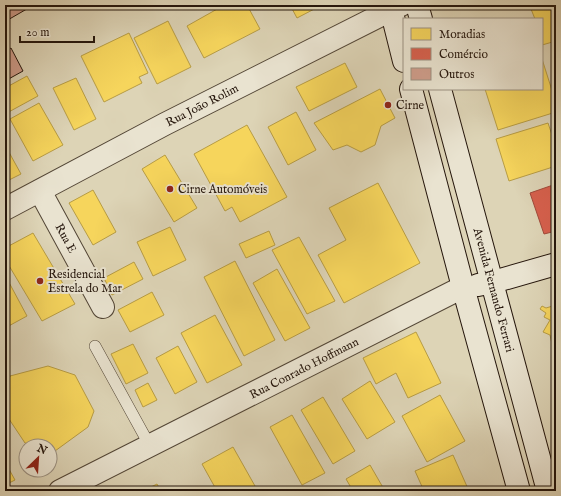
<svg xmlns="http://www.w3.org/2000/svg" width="561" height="496" font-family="'IM FELL English',serif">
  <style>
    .homes { fill: #f6d55c; stroke: #b79c44 }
    .shops { fill: #d6604d; stroke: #a14a3a }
    .building { fill: #ce9c8a; stroke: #25160c }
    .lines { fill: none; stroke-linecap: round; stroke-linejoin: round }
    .lane-casing { stroke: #534636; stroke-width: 12 }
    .street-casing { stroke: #534636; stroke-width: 24 }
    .secondary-casing { stroke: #25160c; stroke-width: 24 }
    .lane { stroke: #e9e3d0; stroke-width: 11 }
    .street { stroke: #e9e3d0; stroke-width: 22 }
    .secondary { stroke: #e9e3d0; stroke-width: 22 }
    .poi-dot { fill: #8f2418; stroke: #e9e3d0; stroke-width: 1.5 }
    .labels { text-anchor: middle; stroke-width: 4; stroke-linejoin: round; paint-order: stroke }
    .street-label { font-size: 12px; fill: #25160c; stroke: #e9e3d0 }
    .poi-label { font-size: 12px; fill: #25160c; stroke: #e9e3d0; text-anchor: start }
  </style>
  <rect width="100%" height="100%" fill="#ddd4b6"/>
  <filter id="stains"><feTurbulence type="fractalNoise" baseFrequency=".005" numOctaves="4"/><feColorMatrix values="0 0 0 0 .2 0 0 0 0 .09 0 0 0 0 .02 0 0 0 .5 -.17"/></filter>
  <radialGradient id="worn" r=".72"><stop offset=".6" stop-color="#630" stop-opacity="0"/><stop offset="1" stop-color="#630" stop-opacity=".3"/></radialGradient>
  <!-- homes -->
  <g class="homes">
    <path d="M217 5H247L260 29 204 58 187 26 219 8Z"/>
    <path d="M290 5H322L297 18Z"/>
    <path d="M544 5H555L556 9V41L542 45V19H535L531 9Z"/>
    <path d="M168 21 191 67 157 84 134 38Z"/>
    <path d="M129 33 148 73 139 77 142 83 104 102 81 56Z"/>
    <path d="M542 59 556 103V112L498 130 485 89H542Z"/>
    <path d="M345 63 357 87 309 111 296 87Z"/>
    <path d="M27 76 38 96 5 114V88Z"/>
    <path d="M76 78 96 119 74 130 53 88Z"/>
    <path d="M380 89 395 118 381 126 375 145 361 152 347 145 333 150 314 123Z"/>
    <path d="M39 103 63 145 33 161 10 119Z"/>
    <path d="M296 112 316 150 288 165 268 127Z"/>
    <path d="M548 123 556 147V166L509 181 496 139Z"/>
    <path d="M247 125 287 197 240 222 232 207 225 211 194 154Z"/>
    <path d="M5 145 21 174 5 182Z"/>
    <path d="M165 155 197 208 174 222 142 169Z"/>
    <path d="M378 183 420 263 344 303 318 255 346 240 329 208Z"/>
    <path d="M93 190 116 232 93 245 69 203Z"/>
    <path d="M170 227 186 260 153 276 137 242Z"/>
    <path d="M269 231 275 245 246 258 239 244Z"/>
    <path d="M33 233 75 304 42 321 5 259V248Z"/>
    <path d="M299 237 335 301 307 314 272 250Z"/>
    <path d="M235 261 275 340 244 356 204 277Z"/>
    <path d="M134 262 143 279 112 295 104 278Z"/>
    <path d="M277 269 310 328 285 341 253 283Z"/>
    <path d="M5 275 27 316 5 328Z"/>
    <path d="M152 292 164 315 130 332 118 310Z"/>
    <path d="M556 305V340L552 344 550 335 543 332 550 320 544 317 546 313 540 309 542 306 546 308Z"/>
    <path d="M215 315 242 365 207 383 181 333Z"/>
    <path d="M416 332 441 383 408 398 396 373 376 384 363 358Z"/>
    <path d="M133 344 148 373 126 384 111 354Z"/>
    <path d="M178 346 197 382 175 394 156 358Z"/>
    <path d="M48 366 75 375 94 411 88 427 55 451 50 450V446H37L25 443 5 413V391L10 376Z"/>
    <path d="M370 381 395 422 367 439 342 399Z"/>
    <path d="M148 383 157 400 143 407 135 390Z"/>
    <path d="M440 395 465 441 427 462 402 416Z"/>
    <path d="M323 397 355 451 333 464 301 410Z"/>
    <path d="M292 415 325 473 302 485 270 427Z"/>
    <path d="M233 447 255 486 246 491H217L202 464Z"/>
    <path d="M453 455 469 491H424L415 471Z"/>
    <path d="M5 462 15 480 5 485Z"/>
    <path d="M370 465 385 491H353L346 479Z"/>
    <path d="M157 484 161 491H143Z"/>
  </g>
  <!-- shops -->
  <path class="shops" d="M556 184V231L544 234 530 193Z"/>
  <!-- building -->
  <g class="building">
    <path d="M5 5H32V6L6 21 5 19Z"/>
    <path d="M11 48 23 71 5 81V52Z"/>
  </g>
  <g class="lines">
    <defs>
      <path id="lane" d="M95 346 150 446"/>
      <g id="street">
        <path d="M40 191 103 307"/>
        <path d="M5 209 165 124 401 5"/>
        <path d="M60 491 463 287"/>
      </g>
      <g id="secondary">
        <path d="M390 5 404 61"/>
        <path d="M417 5 421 19"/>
        <path d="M411 89 463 287 519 491"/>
        <path d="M440 89 548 491"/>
        <path d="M478 285 493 282 556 264"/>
      </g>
    </defs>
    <!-- lane casing -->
    <use href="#lane" class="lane-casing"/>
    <!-- street casing -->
    <use href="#street" class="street-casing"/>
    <!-- secondary casing -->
    <use href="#secondary" class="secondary-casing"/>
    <!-- lane -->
    <use href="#lane" class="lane"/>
    <!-- street -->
    <use href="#street" class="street"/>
    <!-- secondary -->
    <use href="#secondary" class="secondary"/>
  </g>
  <!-- markers -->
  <g class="poi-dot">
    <circle cx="388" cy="105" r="4"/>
    <circle cx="170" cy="189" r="4"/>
    <circle cx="40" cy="281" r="4"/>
  </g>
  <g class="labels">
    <!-- street labels -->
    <g class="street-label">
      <text transform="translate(202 105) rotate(-27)" y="4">Rua João Rolim</text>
      <text transform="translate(66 238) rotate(61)" y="4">Rua E</text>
      <text transform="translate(494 290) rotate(75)" y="4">Avenida Fernando Ferrari</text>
      <text transform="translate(304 368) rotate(-27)" y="4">Rua Conrado Hoffmann</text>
    </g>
    <!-- poi labels -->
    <g class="poi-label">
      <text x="396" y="109">Cirne</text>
      <text x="178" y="193">Cirne Automóveis</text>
      <text x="48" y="278">Residencial<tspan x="48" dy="14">Estrela do Mar</tspan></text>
    </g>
  </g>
  <!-- margin -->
  <rect width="561" height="496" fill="none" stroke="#ddd4b6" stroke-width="20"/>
  <rect x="6" y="6" width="549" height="484" fill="none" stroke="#25160c" stroke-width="2"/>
  <rect x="10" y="10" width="541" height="476" fill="none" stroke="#25160c"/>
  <!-- legend -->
  <rect x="403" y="18" width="140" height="72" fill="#e9e3d0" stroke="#9b9182"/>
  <rect x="411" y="28" width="20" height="12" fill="#f6d55c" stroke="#9b9182"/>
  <text x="439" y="38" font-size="12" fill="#25160c">Moradias</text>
  <rect x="411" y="48" width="20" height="12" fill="#d6604d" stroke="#9b9182"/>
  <text x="439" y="58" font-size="12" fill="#25160c">Comércio</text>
  <rect x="411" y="68" width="20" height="12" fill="#ce9c8a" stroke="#9b9182"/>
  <text x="439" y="78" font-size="12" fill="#25160c">Outros</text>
  <!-- north arrow -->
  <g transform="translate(38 458) rotate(25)"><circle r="19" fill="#e9e3d0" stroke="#9b9182"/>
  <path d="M0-3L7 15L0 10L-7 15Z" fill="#8f2418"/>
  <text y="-6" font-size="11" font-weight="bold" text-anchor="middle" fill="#25160c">N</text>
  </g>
  <!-- scale -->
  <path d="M20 36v6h74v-6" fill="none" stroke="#25160c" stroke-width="2"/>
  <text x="26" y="36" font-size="12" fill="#25160c" stroke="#e9e3d0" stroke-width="3" paint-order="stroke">20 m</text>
  <rect width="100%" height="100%" filter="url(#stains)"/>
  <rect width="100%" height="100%" fill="url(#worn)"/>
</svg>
